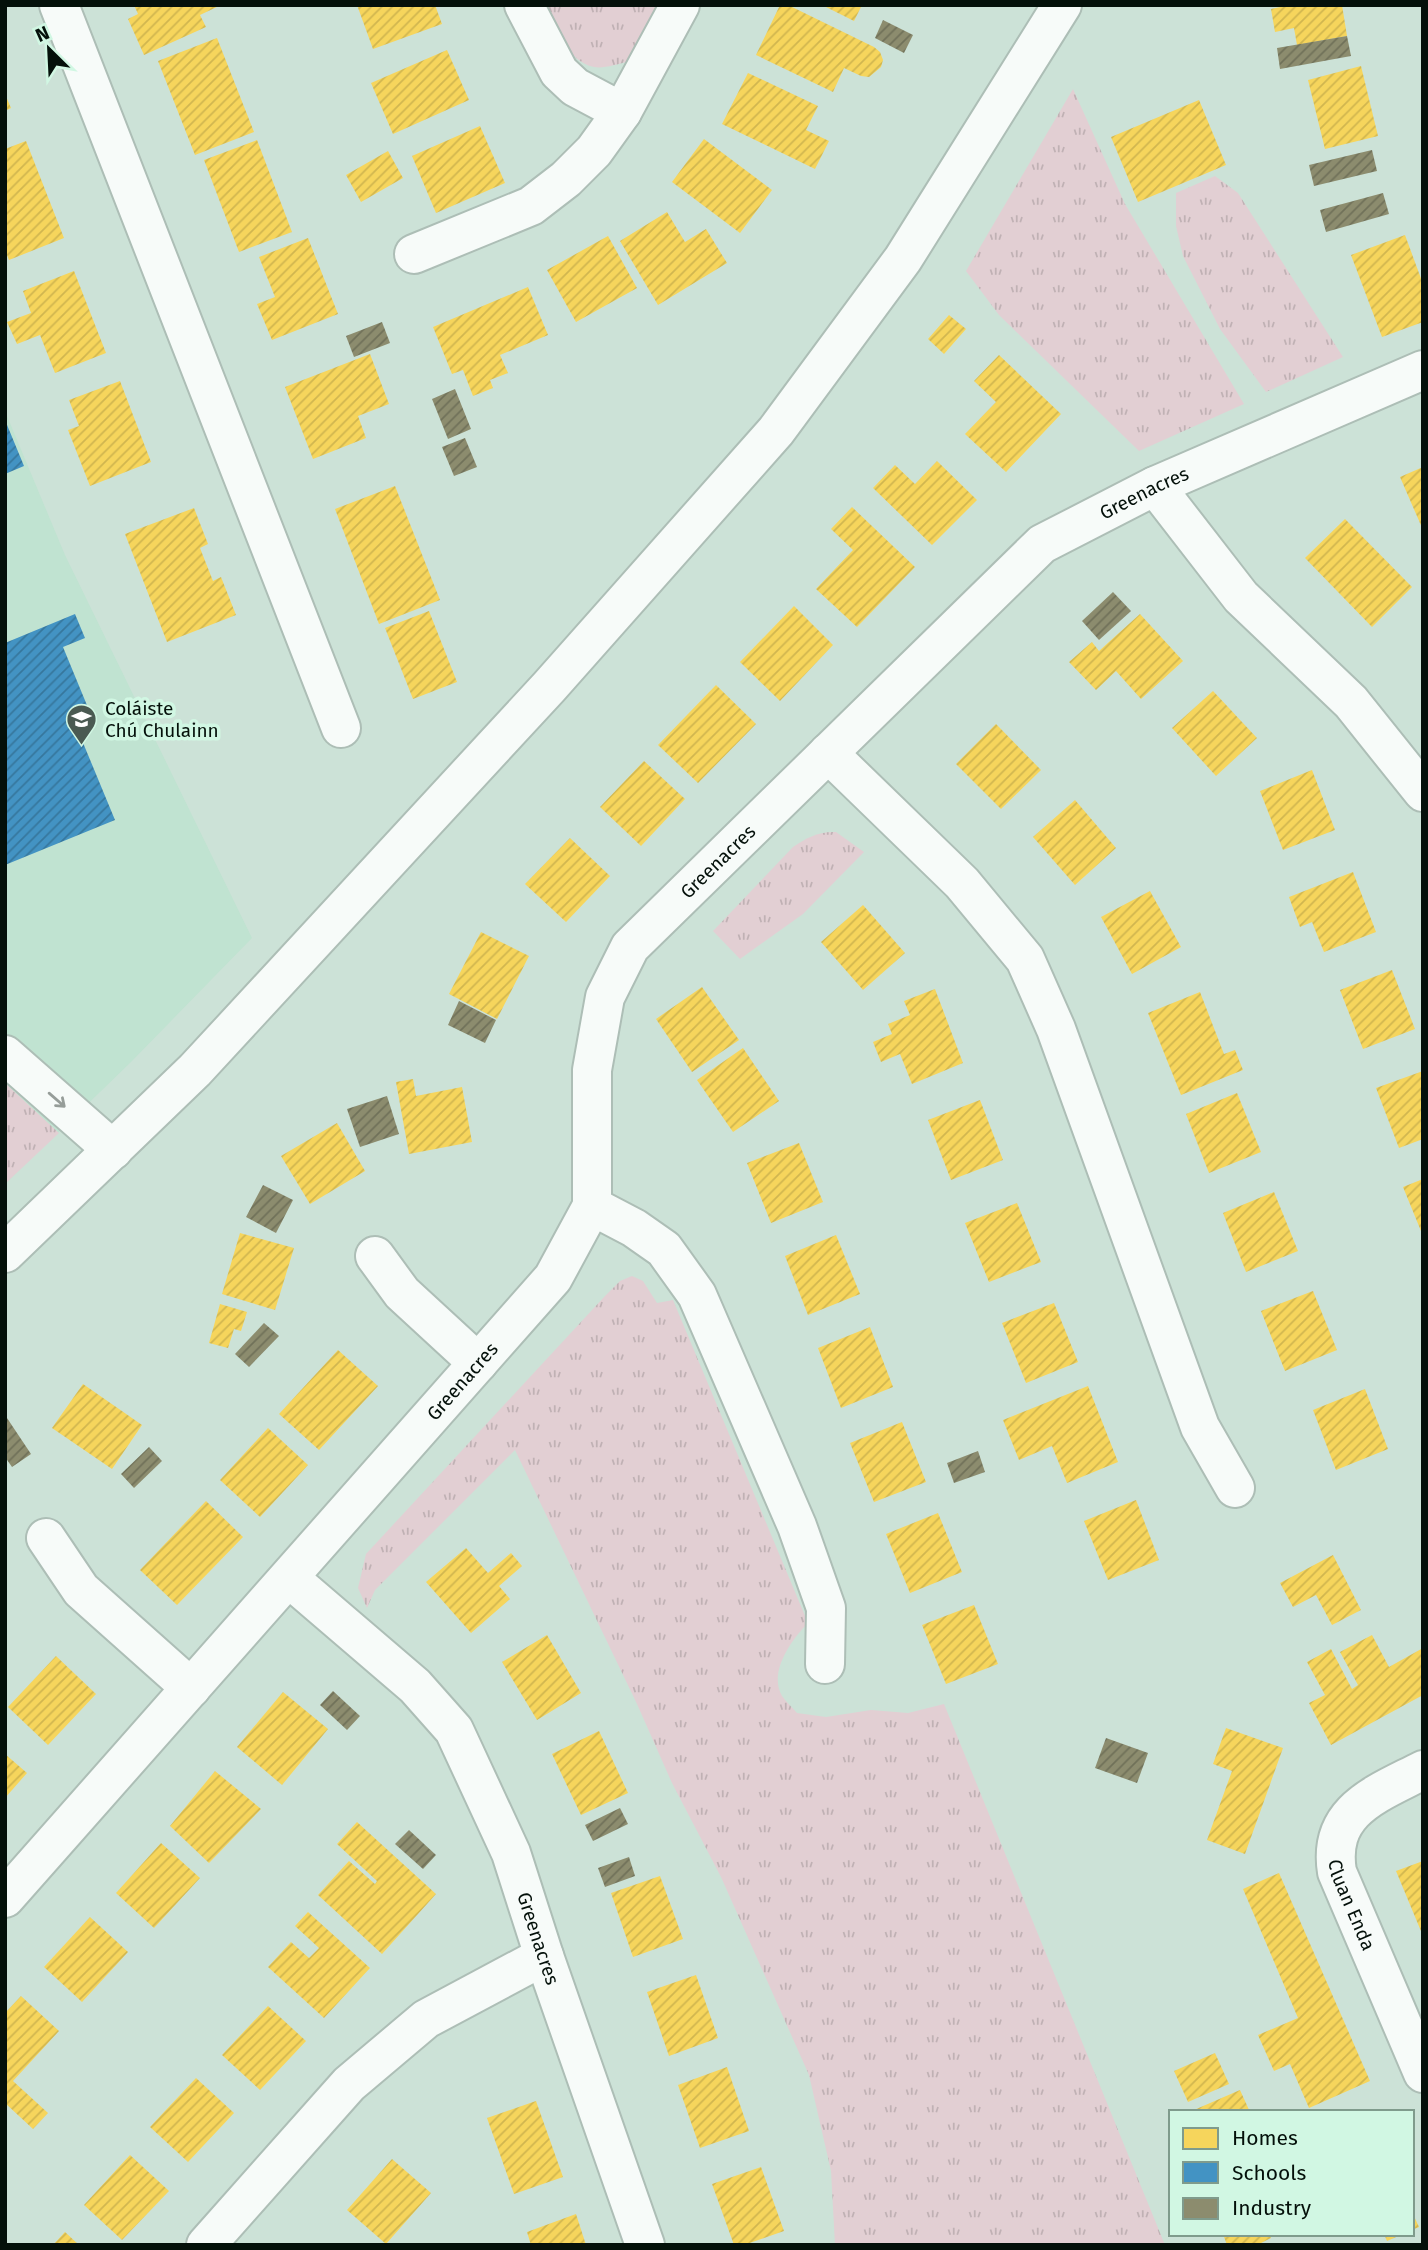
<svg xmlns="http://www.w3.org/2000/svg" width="1428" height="2250" font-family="'Fira Sans',sans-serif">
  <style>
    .built { fill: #c0e3d1 }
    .grass { fill: url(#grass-tufts) }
    .homes { fill: url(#homes-hatch) }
    .schools { fill: url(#schools-hatch) }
    .industry { fill: url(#industry-hatch) }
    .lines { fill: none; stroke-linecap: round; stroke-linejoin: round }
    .minor-casing { stroke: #adbeb6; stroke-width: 42 }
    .minor { stroke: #f7fbf9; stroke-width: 38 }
    .oneway { stroke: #969d99 }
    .labels { text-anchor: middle; stroke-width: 7; stroke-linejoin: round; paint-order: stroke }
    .street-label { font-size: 19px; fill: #04100a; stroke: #d1f7e3 }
    .poi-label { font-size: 19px; fill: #04100a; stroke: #d1f7e3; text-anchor: start }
  </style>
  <defs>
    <pattern id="grass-tufts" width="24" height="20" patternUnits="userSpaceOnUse" patternTransform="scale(1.75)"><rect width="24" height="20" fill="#e2cfd3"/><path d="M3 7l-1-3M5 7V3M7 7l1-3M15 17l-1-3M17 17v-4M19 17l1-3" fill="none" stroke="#c0b1b4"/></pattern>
    <pattern id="homes-hatch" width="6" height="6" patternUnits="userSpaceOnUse" patternTransform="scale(1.75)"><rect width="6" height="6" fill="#f6d55c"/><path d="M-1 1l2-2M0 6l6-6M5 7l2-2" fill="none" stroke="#d1b64f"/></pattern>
    <pattern id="schools-hatch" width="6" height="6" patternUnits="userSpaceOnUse" patternTransform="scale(1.75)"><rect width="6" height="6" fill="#4393c3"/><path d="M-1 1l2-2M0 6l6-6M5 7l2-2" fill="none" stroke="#36779d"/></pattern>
    <pattern id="industry-hatch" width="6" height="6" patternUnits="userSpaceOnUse" patternTransform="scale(1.75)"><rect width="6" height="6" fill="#8c8c6e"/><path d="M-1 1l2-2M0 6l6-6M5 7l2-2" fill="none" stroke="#707159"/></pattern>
  </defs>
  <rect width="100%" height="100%" fill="#cce2d7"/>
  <!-- built -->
  <path class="built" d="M5 411 65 555 252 938 131 1062 5 1184Z"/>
  <!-- grass -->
  <g class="grass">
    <path d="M543 5H660L627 62C618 64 603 69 594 67 568 62 554 26 543 5Z"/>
    <path d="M1073 89 1125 204 1244 404 1139 451 999 315 966 271Z"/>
    <path d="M1215 176 1238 193 1343 357 1266 392 1220 329 1183 256 1176 226V193Z"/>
    <path d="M836 832 864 852 803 914 740 959 713 931 793 847C806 838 819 831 836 832Z"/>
    <path d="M5 1083 59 1133 5 1184Z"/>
    <path d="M632 1276 643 1281 657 1303 673 1300 808 1623C792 1639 768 1672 782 1696 786 1702 792 1707 797 1713L826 1717 871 1710 908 1713 944 1704 1165 2245H835L831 2171 809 2075 721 1877 672 1783 637 1704 515 1450 375 1590 367 1608 358 1588 366 1554 605 1296 620 1281Z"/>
  </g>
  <!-- homes -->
  <g class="homes">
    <path d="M134 5H221L200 15 206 27 144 55 128 19 138 14Z"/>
    <path d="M357 5H435L442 24 373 49Z"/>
    <path d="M780 5H788L874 47 880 52 883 60 881 67 869 77 861 76 844 68 833 92 756 55Z"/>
    <path d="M822 5H862L854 21Z"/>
    <path d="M1290 5H1342L1347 36 1297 45 1294 28 1275 32 1271 9Z"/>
    <path d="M217 38 254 132 195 155 158 61Z"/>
    <path d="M447 50 469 100 393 134 371 83Z"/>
    <path d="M1361 66 1378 136 1325 149 1308 80Z"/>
    <path d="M748 73 818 106 806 130 829 141 815 169 722 124Z"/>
    <path d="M5 94 11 108 5 111Z"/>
    <path d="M1199 100 1226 165 1138 202 1111 137Z"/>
    <path d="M480 126 505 183 436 213 412 156Z"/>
    <path d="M704 139 772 190 740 233 672 182Z"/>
    <path d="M257 140 292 232 239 252 204 160Z"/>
    <path d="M26 141 64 238 9 260 5 250V149Z"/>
    <path d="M388 151 403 178 361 202 346 175Z"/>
    <path d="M667 212 685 242 706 229 727 263 658 305 620 241Z"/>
    <path d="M1405 235 1423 284V322L1382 337 1351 255Z"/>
    <path d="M608 236 637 288 576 322 547 270Z"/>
    <path d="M308 238 338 314 272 340 257 304 275 297 259 257Z"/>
    <path d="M74 271 106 353 55 373 40 335 17 344 7 322 31 313 23 291Z"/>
    <path d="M528 287 548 335 500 355 508 373 490 380 493 388 473 396 463 370 452 374 433 327Z"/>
    <path d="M949 315 966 329 944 354 928 339Z"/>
    <path d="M370 354 389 404 358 416 366 438 313 459 285 387Z"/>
    <path d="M999 355 1061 414 1006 472 965 434 996 402 974 381Z"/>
    <path d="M120 381 151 462 90 486 68 430 79 426 69 400Z"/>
    <path d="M937 461 977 500 932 545 873 488 895 465 915 484Z"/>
    <path d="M1423 467V530L1400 477Z"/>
    <path d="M395 486 440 600 379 624 335 509Z"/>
    <path d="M852 507 915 567 857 627 816 589 853 550 831 529Z"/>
    <path d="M194 508 208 544 200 548 213 581 221 577 236 615 167 642 125 534Z"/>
    <path d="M1345 519 1412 587 1372 627 1305 558Z"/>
    <path d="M794 606 833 645 780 701 740 662Z"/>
    <path d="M429 611 457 682 413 699 385 628Z"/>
    <path d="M1140 614 1183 661 1141 699 1116 671 1096 690 1069 662 1092 642 1099 651Z"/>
    <path d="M716 685 756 724 698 783 658 745Z"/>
    <path d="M1213 691 1257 738 1216 776 1172 728Z"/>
    <path d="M996 724 1041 770 1001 809 956 764Z"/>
    <path d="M644 761 685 799 641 846 600 807Z"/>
    <path d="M1312 770 1335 830 1283 850 1260 791Z"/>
    <path d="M1075 800 1116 848 1075 885 1033 837Z"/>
    <path d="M570 838 610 876 566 922 525 884Z"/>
    <path d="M1353 872 1376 932 1324 952 1312 922 1300 927 1289 897Z"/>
    <path d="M1150 891 1181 947 1132 974 1101 917Z"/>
    <path d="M863 905 905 953 863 990 821 942Z"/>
    <path d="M481 932 529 956 497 1019 449 994Z"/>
    <path d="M1392 970 1415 1029 1363 1049 1340 990Z"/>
    <path d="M702 987 739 1040 692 1072 656 1019Z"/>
    <path d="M935 989 963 1063 912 1084 900 1054 881 1062 873 1042 892 1034 888 1024 910 1015 904 1001Z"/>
    <path d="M1200 992 1224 1054 1235 1050 1243 1070 1181 1095 1148 1013Z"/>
    <path d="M743 1048 779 1101 733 1132 697 1080Z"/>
    <path d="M1423 1071V1139L1399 1148 1376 1088Z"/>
    <path d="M413 1079 416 1096 462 1087 472 1142 409 1154 396 1082Z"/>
    <path d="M1237 1093 1261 1152 1209 1173 1186 1114Z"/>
    <path d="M980 1100 1003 1160 951 1180 928 1120Z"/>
    <path d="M337 1123 365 1171 310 1204 281 1156Z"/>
    <path d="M799 1143 823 1202 771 1223 747 1163Z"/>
    <path d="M1423 1179V1236L1403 1187Z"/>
    <path d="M1274 1192 1298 1251 1246 1272 1223 1213Z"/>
    <path d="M1017 1203 1041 1262 989 1282 965 1223Z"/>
    <path d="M240 1233 294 1248 275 1310 222 1294Z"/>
    <path d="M836 1235 860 1294 808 1315 785 1256Z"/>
    <path d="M1313 1291 1337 1350 1285 1371 1261 1311Z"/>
    <path d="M1054 1303 1078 1362 1026 1383 1002 1323Z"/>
    <path d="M220 1304 247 1312 241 1331 234 1329 228 1348 209 1343Z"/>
    <path d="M870 1327 893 1387 841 1408 818 1348Z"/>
    <path d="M338 1350 378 1386 319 1450 279 1414Z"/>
    <path d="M83 1384 142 1425 112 1469 52 1428Z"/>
    <path d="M1088 1386 1118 1462 1067 1483 1052 1446 1019 1460 1003 1420Z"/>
    <path d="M1365 1389 1388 1449 1336 1470 1313 1410Z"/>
    <path d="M902 1422 926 1482 874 1502 850 1443Z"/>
    <path d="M268 1428 308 1465 260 1517 220 1480Z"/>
    <path d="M1136 1500 1159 1560 1108 1580 1084 1521Z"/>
    <path d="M206 1501 243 1537 177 1605 140 1570Z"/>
    <path d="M938 1513 962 1572 910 1593 886 1534Z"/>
    <path d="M466 1548 488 1573 511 1553 522 1566 499 1586 510 1599 471 1633 426 1582Z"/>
    <path d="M1333 1555 1361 1610 1332 1625 1316 1595 1293 1607 1280 1583Z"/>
    <path d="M974 1605 998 1664 946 1684 922 1625Z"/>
    <path d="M547 1635 581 1693 537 1720 502 1662Z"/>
    <path d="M1372 1635 1389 1667 1423 1648V1695L1331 1745 1309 1703 1325 1695 1307 1662 1331 1649 1352 1689 1358 1685 1340 1652Z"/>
    <path d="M56 1656 96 1694 48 1745 8 1707Z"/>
    <path d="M283 1692 328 1729 282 1785 237 1747Z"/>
    <path d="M1226 1728 1283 1748 1245 1854 1207 1840 1232 1771 1213 1764Z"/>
    <path d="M599 1731 628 1793 581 1815 552 1754Z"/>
    <path d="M5 1754 27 1773 5 1798Z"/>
    <path d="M215 1771 261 1809 209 1863 170 1826Z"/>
    <path d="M357 1822 436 1894 382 1954 318 1895 349 1861 375 1884 377 1881 337 1844Z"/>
    <path d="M161 1843 200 1878 154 1928 116 1893Z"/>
    <path d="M1423 1861V1936L1396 1871Z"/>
    <path d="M1279 1873 1370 2081 1309 2108 1290 2064 1274 2071 1258 2035 1298 2018 1243 1889Z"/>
    <path d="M660 1876 683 1939 633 1957 611 1893Z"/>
    <path d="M308 1912 370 1968 324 2018 268 1967 291 1942 309 1958 319 1948 295 1926Z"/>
    <path d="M90 1917 128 1952 82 2002 44 1967Z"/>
    <path d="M696 1975 718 2038 669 2056 647 1992Z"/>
    <path d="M21 1996 59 2031 13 2081 48 2113 33 2129 5 2103V2013Z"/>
    <path d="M268 2006 306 2041 260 2090 222 2055Z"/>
    <path d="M1215 2053 1229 2084 1188 2102 1174 2071Z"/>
    <path d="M727 2067 749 2131 700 2148 678 2085Z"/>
    <path d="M196 2078 234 2113 188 2162 150 2127Z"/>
    <path d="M1240 2090 1250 2112H1195L1194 2110Z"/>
    <path d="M536 2101 563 2177 514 2194 487 2118Z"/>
    <path d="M130 2155 169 2191 122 2240 84 2205Z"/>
    <path d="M392 2159 431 2193 386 2244 347 2210Z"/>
    <path d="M761 2167 784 2231 744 2245H734L712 2184Z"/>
    <path d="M1412 2212 1419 2227 1412 2230Z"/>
    <path d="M576 2214 586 2245H531L527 2232Z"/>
    <path d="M65 2232 79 2245H53Z"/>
    <path d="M1223 2234H1269L1271 2238 1257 2245H1227Z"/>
    <path d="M1384 2234H1403L1387 2241Z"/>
  </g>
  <!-- schools -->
  <g class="schools">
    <path d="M5 420 24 466 5 474Z"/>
    <path d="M75 614 85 638 63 647 91 715 74 721 115 820 5 865V643Z"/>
  </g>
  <!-- industry -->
  <g class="industry">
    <path d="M883 20 913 35 904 53 875 38Z"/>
    <path d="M1347 36 1351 56 1280 69 1277 48Z"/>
    <path d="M1372 150 1377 171 1314 186 1309 165Z"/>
    <path d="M1383 193 1389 214 1326 232 1320 210Z"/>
    <path d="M382 322 390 343 354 357 346 336Z"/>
    <path d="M455 389 471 429 448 439 432 399Z"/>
    <path d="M465 438 477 467 454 476 442 447Z"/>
    <path d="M1113 592 1131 611 1099 640 1082 621Z"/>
    <path d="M459 1001 496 1020 485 1043 448 1025Z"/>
    <path d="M387 1096 399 1134 360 1147 347 1109Z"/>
    <path d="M263 1185 293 1200 276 1233 246 1217Z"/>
    <path d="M264 1323 279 1336 249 1367 235 1354Z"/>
    <path d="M5 1415 31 1454 12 1467 5 1457Z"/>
    <path d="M149 1447 162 1461 134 1488 121 1474Z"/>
    <path d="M978 1451 985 1472 954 1483 947 1463Z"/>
    <path d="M333 1691 360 1716 347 1730 320 1705Z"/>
    <path d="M1106 1738 1148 1753 1137 1783 1095 1768Z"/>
    <path d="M620 1808 628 1824 593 1841 585 1825Z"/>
    <path d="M409 1830 436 1855 423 1869 395 1844Z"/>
    <path d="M629 1857 635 1876 605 1887 598 1868Z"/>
  </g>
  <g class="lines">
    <defs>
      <g id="minor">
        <path d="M59 5 341 728"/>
        <path d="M524 5 559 72 575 87 622 112 680 5"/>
        <path d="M414 254 531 206 566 179 594 151 622 112"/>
        <path d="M1155 486 1241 597 1351 702 1423 792"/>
        <path d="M828 753 962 883 1025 959 1056 1029 1200 1427 1235 1488"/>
        <path d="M5 1055 113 1150"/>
        <path d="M592 1206 634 1228 664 1249 697 1295 797 1526 826 1608 825 1664"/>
        <path d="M5 1253 195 1070 549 687 776 431 903 259 1062 5"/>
        <path d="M375 1256 402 1293 478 1363"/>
        <path d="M46 1538 81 1590 191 1688"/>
        <path id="s1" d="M289 1578 415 1686 454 1730 511 1853 544 1956 645 2245"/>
        <path id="s2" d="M1423 1770C1377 1794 1327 1810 1337 1872L1423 2073"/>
        <path id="s3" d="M5 1898 553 1278 592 1206V1070L605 997 630 947 1042 544 1155 486 1423 370"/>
        <path d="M206 2245 349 2084 426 2019 544 1956"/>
      </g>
    </defs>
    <!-- minor casing -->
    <use href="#minor" class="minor-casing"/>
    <!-- minor -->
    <use href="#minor" class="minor"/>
  </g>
  <!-- one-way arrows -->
  <defs><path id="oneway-shaft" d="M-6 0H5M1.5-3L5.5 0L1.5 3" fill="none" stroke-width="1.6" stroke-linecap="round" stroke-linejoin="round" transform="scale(1.75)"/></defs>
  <use class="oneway" href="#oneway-shaft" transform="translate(57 1100) rotate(41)"/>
  <!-- icons -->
  <defs>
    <symbol id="school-pin" viewBox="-11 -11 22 30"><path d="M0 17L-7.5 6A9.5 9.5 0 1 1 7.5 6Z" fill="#4a5a52" stroke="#d1f7e3"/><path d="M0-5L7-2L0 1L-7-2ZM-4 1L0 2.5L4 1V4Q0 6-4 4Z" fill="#fff"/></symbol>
  </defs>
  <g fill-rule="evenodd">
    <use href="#school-pin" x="64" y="702" width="35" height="47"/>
  </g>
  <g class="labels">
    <!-- street labels -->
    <g class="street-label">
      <text dy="7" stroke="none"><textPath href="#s3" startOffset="1866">Greenacres</textPath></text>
      <text dy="7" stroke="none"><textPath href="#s3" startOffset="1298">Greenacres</textPath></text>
      <text dy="7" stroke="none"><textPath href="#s3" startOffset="690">Greenacres</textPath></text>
      <text dy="7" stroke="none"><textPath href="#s2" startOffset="182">Cluan Enda</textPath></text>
      <text dy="7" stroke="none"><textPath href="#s1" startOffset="450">Greenacres</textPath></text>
    </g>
    <!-- poi labels -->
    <g class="poi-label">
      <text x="105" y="715">Coláiste<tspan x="105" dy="22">Chú Chulainn</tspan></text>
    </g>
  </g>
  <!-- border -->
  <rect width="1428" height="2250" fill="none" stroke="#04100a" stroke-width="14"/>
  <!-- legend -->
  <rect x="1169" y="2110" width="245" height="126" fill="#d1f7e3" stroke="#7f9b8c" stroke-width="2"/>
  <rect x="1183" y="2128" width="35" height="21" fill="#f6d55c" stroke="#7f9b8c" stroke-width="2"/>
  <text x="1232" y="2145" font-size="21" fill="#04100a">Homes</text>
  <rect x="1183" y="2162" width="35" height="21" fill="#4393c3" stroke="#7f9b8c" stroke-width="2"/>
  <text x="1232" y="2180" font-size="21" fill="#04100a">Schools</text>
  <rect x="1183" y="2198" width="35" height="21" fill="#8c8c6e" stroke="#7f9b8c" stroke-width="2"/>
  <text x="1232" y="2215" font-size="21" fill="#04100a">Industry</text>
  <!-- north arrow -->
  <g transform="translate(49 49) rotate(336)" stroke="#d1f7e3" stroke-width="5" paint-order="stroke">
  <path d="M0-5L12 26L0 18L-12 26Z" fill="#04100a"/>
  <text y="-10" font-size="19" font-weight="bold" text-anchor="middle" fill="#04100a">N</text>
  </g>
</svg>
